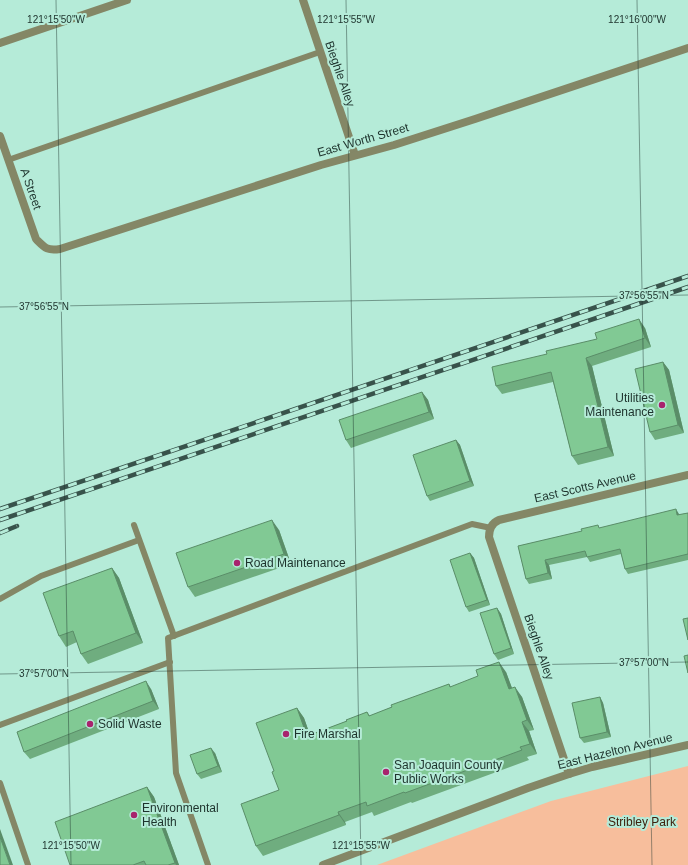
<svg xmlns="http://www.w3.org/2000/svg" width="688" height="865" font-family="Arial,sans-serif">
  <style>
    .green { fill: #f7be9c }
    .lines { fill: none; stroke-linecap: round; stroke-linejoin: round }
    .service { stroke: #848766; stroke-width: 6 }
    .minor { stroke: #848766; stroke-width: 8 }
    .rail-casing { stroke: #38534b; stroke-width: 4.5 }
    .rail { stroke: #b5ebd8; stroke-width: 3; stroke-dasharray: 9; stroke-linecap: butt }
    .wall { fill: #6fad7f }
    .shaded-wall { fill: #5a8d68 }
    .building { fill: #81c994; stroke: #5a8d68 }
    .ticks { fill: none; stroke: #1d322c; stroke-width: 1; stroke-opacity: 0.45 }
    .poi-dot { fill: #a8236d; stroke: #b5ebd8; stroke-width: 1.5 }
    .labels { text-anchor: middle; stroke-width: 4; stroke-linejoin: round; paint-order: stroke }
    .street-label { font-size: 12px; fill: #1d322c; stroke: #b5ebd8 }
    .poi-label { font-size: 12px; fill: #1d322c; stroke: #b5ebd8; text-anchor: start }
    .park-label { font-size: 12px; fill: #3e210e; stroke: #b5ebd8 }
    .ticks-label { font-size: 10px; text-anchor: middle; fill: #1d322c; stroke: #b5ebd8; stroke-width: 4; stroke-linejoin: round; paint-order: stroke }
  </style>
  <rect width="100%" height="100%" fill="#b5ebd8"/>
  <!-- green -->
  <path class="green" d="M688 766V865H377L551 801Z"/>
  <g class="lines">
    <!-- service -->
    <g class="service">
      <path d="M8 160 320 52"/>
      <path d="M134 525 174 636"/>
      <path d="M0 599 41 576 139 540"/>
      <path d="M0 725 170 662"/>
      <path d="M0 783 28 865"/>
      <path d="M208 865 176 773 168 638 472 524 491 528"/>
    </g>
    <!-- minor -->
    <g class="minor">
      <path d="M303 0 355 155"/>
      <path d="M0 43 127 0"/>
      <path d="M0 136 36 239C45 248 47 251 60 249L321 165 394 145 475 119 688 48"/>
      <path d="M569 774 489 537C489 529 492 523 499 520L688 475"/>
      <path d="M323 865 528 788 569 774 592 767 688 745"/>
    </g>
    <defs>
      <g id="rail">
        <path d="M0 509 688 276"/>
        <path d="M0 520 688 287"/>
        <path d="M0 533 17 526"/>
      </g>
    </defs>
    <!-- rail casing -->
    <use href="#rail" class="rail-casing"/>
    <!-- rail -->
    <use href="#rail" class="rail"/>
  </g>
  <!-- wall -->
  <g class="wall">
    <path d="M645 328 651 347 592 366 614 456 578 465 572 456 553 382 502 394 496 386 547 354Z"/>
    <path d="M663 362 669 370 684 433 655 440 650 432Z"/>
    <path d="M422 392 428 400 434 419 351 448 346 440Z"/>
    <path d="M456 440 460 445 474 486 430 501 427 496Z"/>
    <path d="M688 513V560L628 574 625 569 621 554 590 562 587 557 549 565 552 579 529 584 526 579 518 546 600 528Z"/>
    <path d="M279 530 291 564 195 597 188 587Z"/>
    <path d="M470 553 474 558 490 605 469 612 466 607Z"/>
    <path d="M112 568 119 578 143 643 88 664 81 654 77 642 66 647 59 636Z"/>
    <path d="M497 608 501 614 514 654 498 660 494 654Z"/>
    <path d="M506 672 512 688 522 697 534 730 529 731 537 754 527 757 529 760 412 803 411 802 374 816 372 812 345 822 346 825 263 856 256 846 279 790 274 771 297 708 304 718 310 735 347 721 367 712 370 716 392 707 449 684 451 687Z"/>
    <path d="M151 689 159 709 30 759 24 752Z"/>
    <path d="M600 697 603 703 611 737 584 743 580 738Z"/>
    <path d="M215 753 222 772 201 779 197 774Z"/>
    <path d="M147 787 154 797 179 865H70Z"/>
  </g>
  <!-- shaded-wall -->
  <g class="shaded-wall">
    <path d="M639 319 645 328 651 347 645 338Z"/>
    <path d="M586 358 592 366 614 456 608 447Z"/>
    <path d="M663 362 669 370 684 433 678 425Z"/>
    <path d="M422 392 428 400 434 419 429 412Z"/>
    <path d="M456 440 460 445 474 486 470 481Z"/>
    <path d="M676 509 679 514 681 520 677 515Z"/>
    <path d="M272 520 279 530 291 564 284 554Z"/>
    <path d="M470 553 474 558 490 605 487 600Z"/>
    <path d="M545 560 549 565 552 579 548 573Z"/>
    <path d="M112 568 119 578 143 643 136 633Z"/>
    <path d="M497 608 501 614 514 654 511 648Z"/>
    <path d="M499 662 506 672 516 699 509 689Z"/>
    <path d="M146 681 151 689 159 709 153 701Z"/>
    <path d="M515 687 522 697 534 730 527 720Z"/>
    <path d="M600 697 603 703 611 737 607 732Z"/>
    <path d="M297 708 304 718 314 746 307 736Z"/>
    <path d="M522 722 529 731 537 754 530 744Z"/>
    <path d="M211 748 215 753 222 772 218 766Z"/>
    <path d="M147 787 154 797 179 865H176L175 863Z"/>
    <path d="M338 812 345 822 346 825 339 815Z"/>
    <path d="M0 829 13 865H10L0 837Z"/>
  </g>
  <!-- building -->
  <g class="building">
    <path d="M639 319 645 338 586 358 608 447 572 456 551 372 496 386 492 367 547 354 546 351 597 339 595 333Z"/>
    <path d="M663 362 678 425 650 432 635 369Z"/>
    <path d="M422 392 429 412 346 440 339 420Z"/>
    <path d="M456 440 470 481 427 496 413 455Z"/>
    <path d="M676 509 677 515 688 513V554L625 569 620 549 587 557 585 551 545 560 548 573 526 579 518 546 582 531 581 529 598 525 599 528Z"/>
    <path d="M272 520 284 554 188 587 176 553Z"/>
    <path d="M470 553 487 600 466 607 450 560Z"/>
    <path d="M112 568 136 633 81 654 73 631 59 636 43 593Z"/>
    <path d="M497 608 511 648 494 654 480 613Z"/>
    <path d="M688 618V640L683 619Z"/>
    <path d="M688 655V673L684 656Z"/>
    <path d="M499 662 509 689 515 687 527 720 522 722 530 744 520 747 522 750 405 793 404 792 367 806 366 802 338 812 339 815 256 846 241 804 279 790 272 772 274 771 256 723 297 708 307 736 347 721 346 720 367 712 369 716 392 707 391 705 449 684 450 687 478 676 476 670Z"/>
    <path d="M146 681 153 701 24 752 17 732Z"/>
    <path d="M600 697 607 732 580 738 572 703Z"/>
    <path d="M211 748 218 766 197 774 190 755Z"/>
    <path d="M147 787 175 863 168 865H146L144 861 133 865H70L55 822Z"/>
    <path d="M0 837 10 865H0Z"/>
  </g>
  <!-- ticks -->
  <path class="ticks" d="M56 0 71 865M346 0 361 865M637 0 652 865M0 307 688 295M0 674 688 662"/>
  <!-- markers -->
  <g class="poi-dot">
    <circle cx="662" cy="405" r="4"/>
    <circle cx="237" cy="563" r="4"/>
    <circle cx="90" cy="724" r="4"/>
    <circle cx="286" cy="734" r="4"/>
    <circle cx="386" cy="772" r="4"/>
    <circle cx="134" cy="815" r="4"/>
  </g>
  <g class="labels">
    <!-- street labels -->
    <g class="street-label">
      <text transform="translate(340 74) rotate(71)" y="4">Bieghle Alley</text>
      <text transform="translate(363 140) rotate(-16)" y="4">East Worth Street</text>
      <text transform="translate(31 189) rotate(71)" y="4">A Street</text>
      <text transform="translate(585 487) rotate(-13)" y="4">East Scotts Avenue</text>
      <text transform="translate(539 647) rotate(71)" y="4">Bieghle Alley</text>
      <text transform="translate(615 751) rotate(-14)" y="4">East Hazelton Avenue</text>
    </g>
    <!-- poi labels -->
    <g class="poi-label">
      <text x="654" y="402" text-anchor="end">Utilities<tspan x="654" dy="14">Maintenance</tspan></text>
      <text x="245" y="567">Road Maintenance</text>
      <text x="98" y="728">Solid Waste</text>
      <text x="294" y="738">Fire Marshal</text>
      <text x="394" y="769">San Joaquin County<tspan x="394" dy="14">Public Works</tspan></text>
      <text x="142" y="812">Environmental<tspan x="142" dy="14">Health</tspan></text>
    </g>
    <!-- park labels -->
    <g class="park-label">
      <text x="642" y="826">Stribley Park</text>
    </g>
  </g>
  <g class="ticks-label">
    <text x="56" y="23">121°15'50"W</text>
    <text x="346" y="23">121°15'55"W</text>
    <text x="637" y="23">121°16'00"W</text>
    <text x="644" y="299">37°56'55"N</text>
    <text x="44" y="310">37°56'55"N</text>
    <text x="644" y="666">37°57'00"N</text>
    <text x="44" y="677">37°57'00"N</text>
    <text x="71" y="849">121°15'50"W</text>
    <text x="361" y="849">121°15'55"W</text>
  </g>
</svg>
